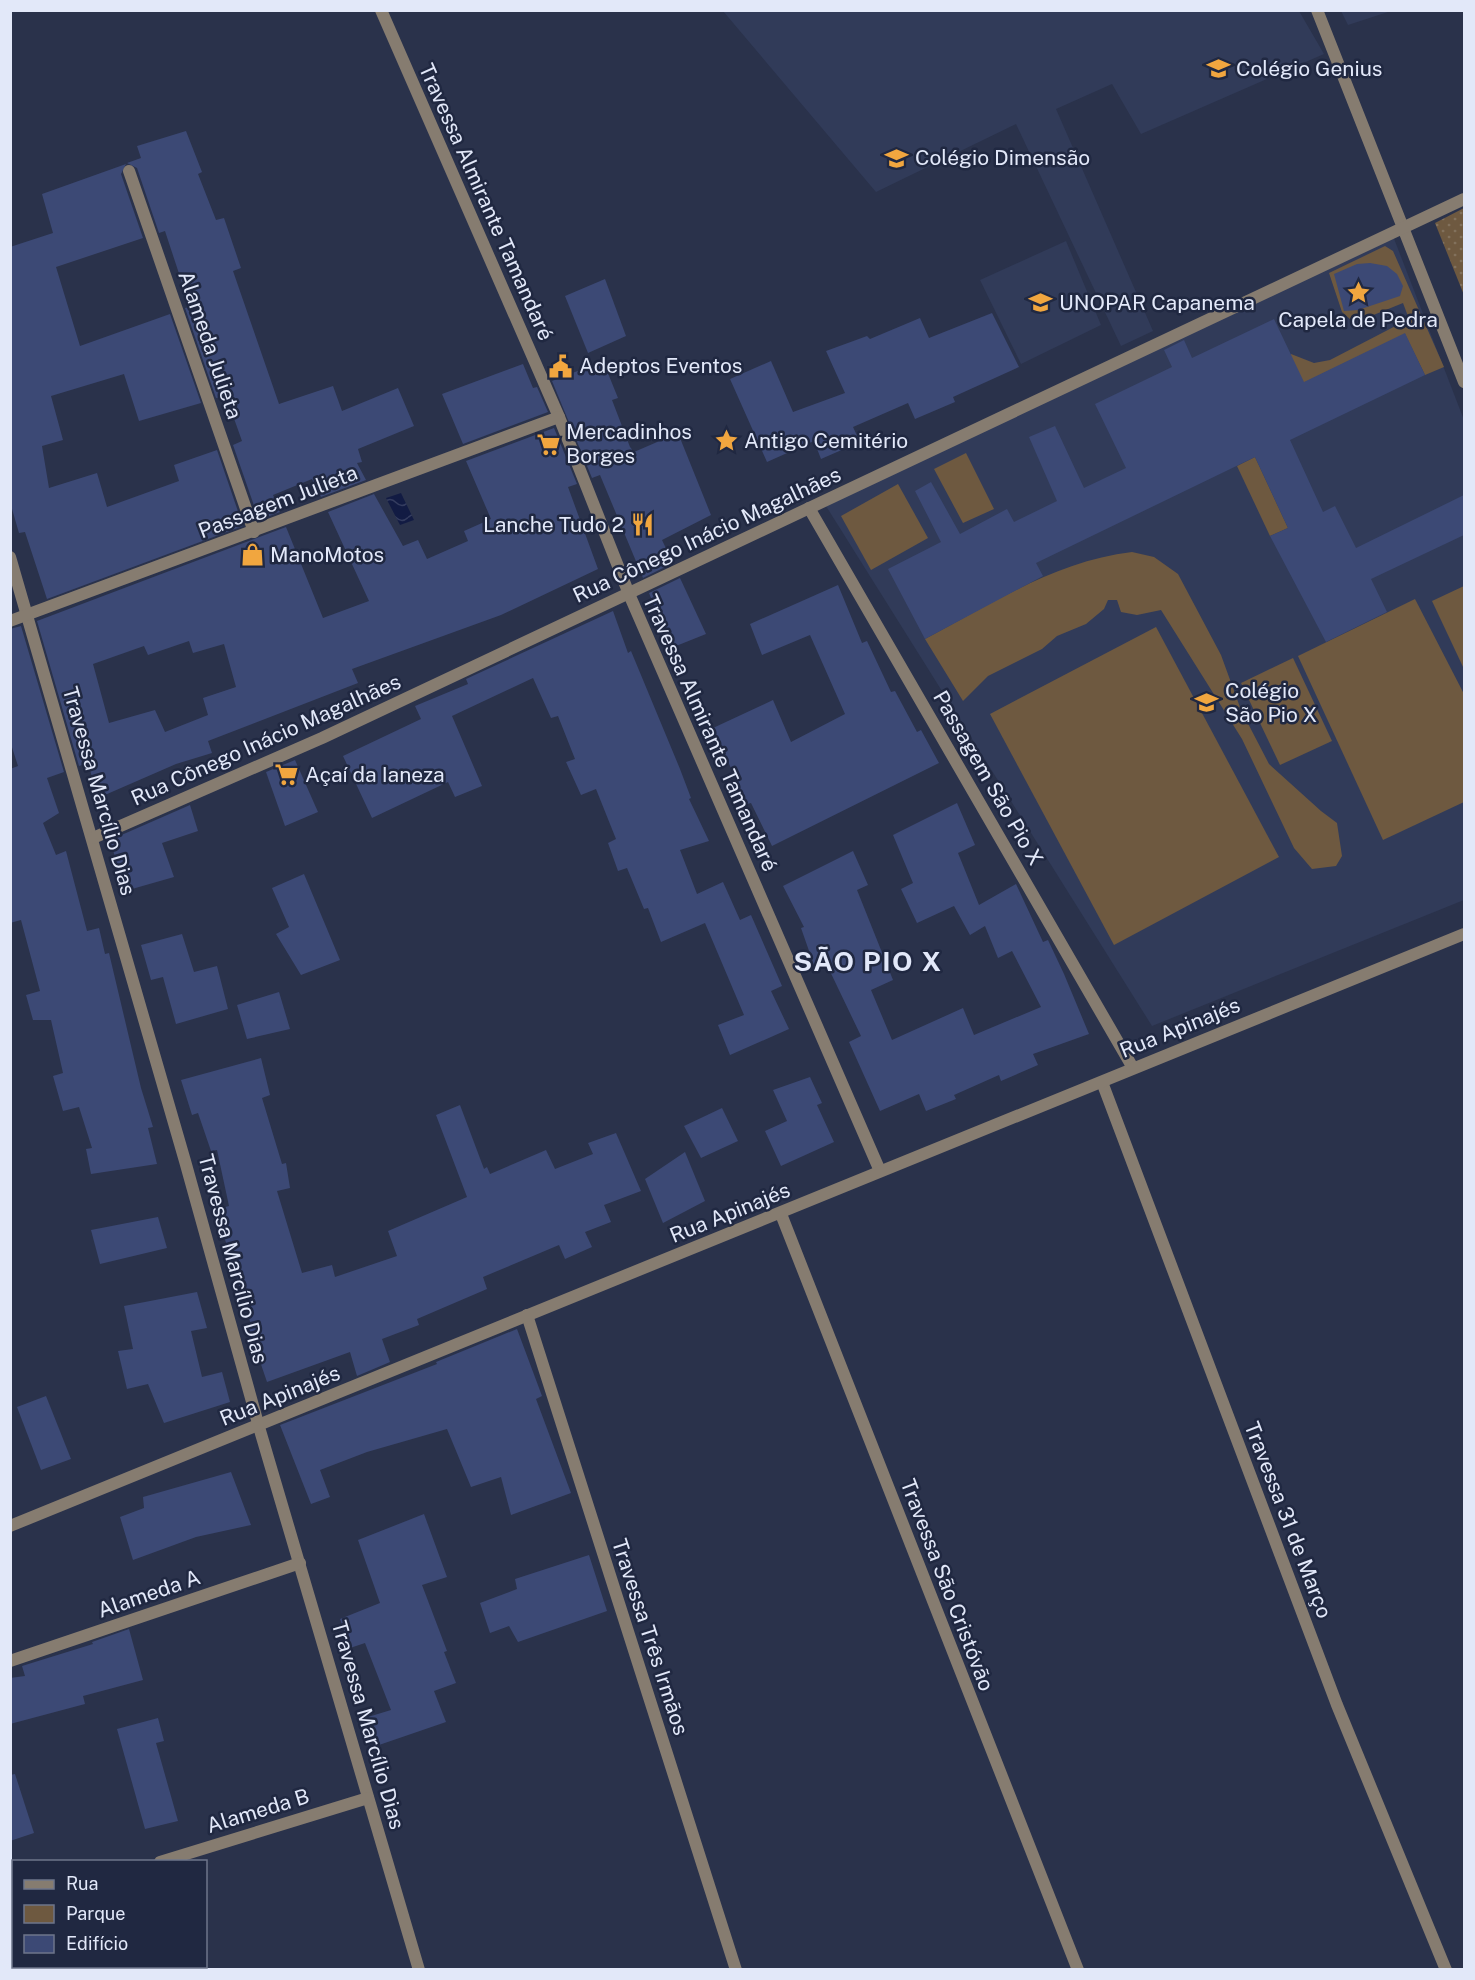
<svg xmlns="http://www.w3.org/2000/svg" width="1475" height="1980" font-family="'Public Sans',sans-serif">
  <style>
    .built { fill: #313b59 }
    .grass { fill: url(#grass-dots) }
    .green { fill: #6e5940 }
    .water { fill: url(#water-waves) }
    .building { fill: #3c4975; fill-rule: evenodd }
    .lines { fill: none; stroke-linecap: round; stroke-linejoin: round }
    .minor { stroke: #867c70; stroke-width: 12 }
    .labels { text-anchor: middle; stroke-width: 5; stroke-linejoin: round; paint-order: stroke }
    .poi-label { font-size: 21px; fill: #e2e8f9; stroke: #202841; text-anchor: start }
    .street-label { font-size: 21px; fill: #e2e8f9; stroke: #202841 }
    .district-label { font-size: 27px; font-weight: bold; letter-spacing: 1.5px; fill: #e2e8f9; stroke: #202841 }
  </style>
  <defs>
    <pattern id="grass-dots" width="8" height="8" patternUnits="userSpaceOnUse" patternTransform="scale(1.5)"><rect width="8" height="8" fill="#6e5940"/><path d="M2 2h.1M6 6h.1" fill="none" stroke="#82715c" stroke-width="1.8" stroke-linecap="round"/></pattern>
    <pattern id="water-waves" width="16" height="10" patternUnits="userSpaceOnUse" patternTransform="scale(1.5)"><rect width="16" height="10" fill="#121b43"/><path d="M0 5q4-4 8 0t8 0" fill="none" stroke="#343c5f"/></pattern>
  </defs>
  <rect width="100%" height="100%" fill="#2a324b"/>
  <!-- built -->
  <g class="built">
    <path d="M723 11H1299L1324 54 1141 134 1112 84 1056 109 1153 331 1121 346 1016 124 876 192Z"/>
    <path d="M1341 11H1391L1348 25Z"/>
    <path d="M1393 236 1464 420V900L1152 1026 826 506Z"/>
    <path d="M1066 241 1101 325 1021 364 980 280Z"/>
  </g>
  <!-- grass -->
  <path class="grass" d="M1464 208V295L1435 223Z"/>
  <!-- green -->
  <g class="green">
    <path d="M1385 246 1393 251 1444 367 1425 375 1405 334 1222 422 1291 354 1314 363 1330 360 1409 319 1403 303 1371 316 1351 320 1342 312 1329 273Z"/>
    <path d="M966 453 994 509 963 523 934 469Z"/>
    <path d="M1255 457 1288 528 1270 536 1237 466Z"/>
    <path d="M898 484 928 538 871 570 841 516Z"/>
    <path d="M1132 552 1154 557 1178 574 1221 655 1241 710 1269 764 1321 811 1337 823 1342 856 1336 866 1312 869 1294 848 1242 739 1161 610 1137 615 1121 612 1117 600H1108L1104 609 1086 624 1057 636 1042 649 988 676 963 701 925 639C991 604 1056 561 1132 552Z"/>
    <path d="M1464 586V669L1432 601Z"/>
    <path d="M1415 599 1464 694V802L1383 840 1298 656Z"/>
    <path d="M1156 627 1279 857 1114 945 990 714Z"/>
    <path d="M1293 658 1332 741 1280 765 1241 683Z"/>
  </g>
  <!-- water -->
  <path class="water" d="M401 493 414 520 400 525 386 498Z"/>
  <!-- building -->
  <g class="building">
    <path d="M186 131 202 172 198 174 216 220 224 218 241 268 233 271 279 404 333 386 342 411 398 388 414 426 358 449 362 462 357 463 366 480 321 497 312 479 273 495 280 512 259 520 233 445 242 441 226 396 216 398 185 308 190 307 165 231 159 233 137 168 127 163 141 158 137 146Z"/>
    <path d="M126 164 121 174 143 238 56 267 80 346 170 314 201 403 139 421 124 374 51 396 63 440 42 446 49 488 97 473 107 507 179 481 174 465 217 450 243 526 47 599 25 532 19 533 10 502V247L53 233 42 194Z"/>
    <path d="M1370 263 1387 266 1397 274 1403 286 1400 296 1358 310 1344 311 1334 274 1357 264Z"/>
    <path d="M605 279 626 336 588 353 565 296Z"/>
    <path d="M992 313 1019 367 953 397 955 402 915 419 908 403 853 427 860 442 821 459 814 441 767 462 730 379 771 361 793 412 845 393 826 351 867 336 870 339 920 318 929 338Z"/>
    <path d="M1274 319 1304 382 1405 333 1425 375 1290 440 1323 512 1335 506 1356 548 1464 495V535L1371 579 1387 612 1326 642 1270 536 1288 528 1255 457 1036 563 1043 576 925 639 888 569 941 542 915 491 931 482 960 534 1007 509 1014 522 1057 501 1029 437 1055 426 1084 488 1126 468 1095 404 1172 367 1164 350 1184 340 1192 358Z"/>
    <path d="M603 361 618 398 612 400 630 447 634 452 678 433 711 515 662 540 673 563 643 578 600 475 592 478 552 381Z"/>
    <path d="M523 364 533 388 537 387 548 412 463 444 442 394Z"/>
    <path d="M554 428 577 484 568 487 598 569 501 615 352 669 358 683 208 741 212 753 176 764 98 798 88 763 79 766 37 621 286 527 323 618 369 601 328 512 374 494 403 546 418 540 427 559 468 541 464 531 491 519 466 461ZM189 641 193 653 224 644 236 687 203 698 208 715 165 732 155 710 109 723 93 664 144 646 148 655Z"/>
    <path d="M680 578 706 634 671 648 649 593Z"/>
    <path d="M838 585 862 643 867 641 891 692 895 691 917 732 921 730 939 763 772 846 751 803 747 804 713 728 773 700 791 742 845 714 810 635 762 655 750 624Z"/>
    <path d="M613 611 628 653 631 651 680 769 691 798 689 799 709 841 680 850 697 894 723 882 740 920 751 915 782 986 771 991 789 1029 730 1055 718 1025 744 1015 705 923 661 942 648 908 644 909 627 868 618 871 608 843 616 839 596 789 581 795 566 762 575 759 558 716 551 718 533 678 452 716 482 786 455 797 448 782 372 818 343 756 421 719 415 706 468 684 466 679Z"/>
    <path d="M21 626 64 772 47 778 59 813 43 823 56 855 66 851 87 931 99 928 105 954 109 953 141 1088 153 1127 148 1128 157 1164 91 1174 86 1149 92 1148 79 1107 63 1111 53 1076 63 1073 51 1020H33L26 995 40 991 21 920 10 923V769L18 766 10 741V629Z"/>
    <path d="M295 760 318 812 285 826 266 772Z"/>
    <path d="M957 803 975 845 958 853 979 905 1016 884 1043 942 1048 940 1064 974 1089 1034 1033 1054 1038 1065 1001 1081 999 1075 954 1095 956 1099 926 1111 919 1094 880 1111 849 1042 861 1036 826 963 815 968 801 928 804 927 783 886 853 851 868 885 857 890 893 980 871 990 892 1040 963 1008 974 1035 1041 1007 1012 951 998 958 985 926 970 935 954 906 917 923 901 889 913 883 893 835Z"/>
    <path d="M190 805 198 831 162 843 174 877 125 891 110 840Z"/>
    <path d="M304 874 340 960 301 975 276 934 289 927 272 888Z"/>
    <path d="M182 934 194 972 217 966 228 1009 176 1024 163 977 151 980 141 945Z"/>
    <path d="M279 992 290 1029 247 1039 237 1005Z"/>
    <path d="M261 1058 270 1095 262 1098 282 1164 286 1163 290 1188 277 1191 302 1273 332 1265 335 1277 397 1256 388 1231 467 1197 436 1115 460 1105 484 1169 487 1167 490 1174 546 1150 555 1169 593 1154 588 1143 616 1133 641 1191 604 1205 611 1222 585 1232 592 1247 565 1259 559 1245 483 1277 487 1289 417 1319 419 1325 382 1339 390 1362 357 1376 350 1352 267 1382 249 1329 252 1328 216 1210 229 1206 217 1150 211 1151 198 1113 192 1115 181 1080Z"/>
    <path d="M810 1077 822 1103 817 1105 834 1142 781 1166 765 1131 787 1121 773 1090Z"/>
    <path d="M722 1108 738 1141 701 1158 684 1126Z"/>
    <path d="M685 1152 705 1201 663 1223 645 1179Z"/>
    <path d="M158 1217 167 1248 100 1264 91 1230Z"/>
    <path d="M197 1292 207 1328 191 1331 202 1377 222 1372 230 1402 164 1423 148 1384 127 1389 118 1351 133 1349 124 1306Z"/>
    <path d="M517 1329 542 1396 536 1399 571 1493 511 1515 501 1477 471 1487 447 1429 367 1452 320 1470 330 1497 311 1504 280 1425 437 1364 436 1362Z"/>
    <path d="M46 1396 71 1459 41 1470 17 1407Z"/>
    <path d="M231 1472 251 1525 196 1537 133 1560 120 1517 144 1508 143 1497Z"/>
    <path d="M424 1514 447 1577 422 1585 447 1651 444 1652 456 1683 434 1691 446 1722 379 1745 368 1717 391 1710 365 1643 350 1648 340 1619 380 1603 358 1540Z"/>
    <path d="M589 1555 607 1611 518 1642 509 1626 490 1633 480 1603 517 1589 515 1579Z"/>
    <path d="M129 1629 143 1680 83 1696 85 1704 10 1724V1678L25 1676 22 1666 93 1644 92 1642Z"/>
    <path d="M158 1718 164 1741 156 1743 178 1821 145 1829 117 1729Z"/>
    <path d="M15 1774 34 1833 10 1841V1775Z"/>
  </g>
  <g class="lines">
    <!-- minor -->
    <g class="minor">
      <path d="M381 10 559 417 629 594 880 1171"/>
      <path d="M1317 10 1464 382"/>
      <path d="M129 171 254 532"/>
      <path d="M809 508 1133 1068"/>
      <path d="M10 557 185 1161 259 1427 419 1970"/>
      <path d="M10 621 559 417"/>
      <path d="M93 838 322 738 1464 199"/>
      <path d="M1102 1082 1337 1705 1446 1970"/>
      <path d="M781 1214 1078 1970"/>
      <path d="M527 1315 736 1970"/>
      <path d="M10 1526 1464 934"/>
      <path d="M10 1661 300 1563"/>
      <path d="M160 1862 368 1798"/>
      <path d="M10 1907 14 1906"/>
    </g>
  </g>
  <!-- icons -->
  <defs>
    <symbol id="school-bare" viewBox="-9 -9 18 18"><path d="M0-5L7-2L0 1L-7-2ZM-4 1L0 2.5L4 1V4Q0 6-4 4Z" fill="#f1a63f" stroke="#202841" stroke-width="2.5" paint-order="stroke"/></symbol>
    <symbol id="sight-bare" viewBox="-9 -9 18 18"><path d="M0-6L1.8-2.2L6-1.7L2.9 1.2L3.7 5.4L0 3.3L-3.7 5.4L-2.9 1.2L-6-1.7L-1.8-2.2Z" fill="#f1a63f" stroke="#202841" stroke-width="2.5" paint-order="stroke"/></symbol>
    <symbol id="university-bare" viewBox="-9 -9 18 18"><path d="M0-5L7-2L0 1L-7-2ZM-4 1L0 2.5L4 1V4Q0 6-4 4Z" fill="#f1a63f" stroke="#202841" stroke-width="2.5" paint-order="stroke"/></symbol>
    <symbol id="civic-bare" viewBox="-9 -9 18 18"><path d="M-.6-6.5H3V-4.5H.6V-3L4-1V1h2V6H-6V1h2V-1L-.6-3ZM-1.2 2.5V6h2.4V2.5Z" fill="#f1a63f" stroke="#202841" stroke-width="2.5" paint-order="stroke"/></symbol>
    <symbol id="supermarket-bare" viewBox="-9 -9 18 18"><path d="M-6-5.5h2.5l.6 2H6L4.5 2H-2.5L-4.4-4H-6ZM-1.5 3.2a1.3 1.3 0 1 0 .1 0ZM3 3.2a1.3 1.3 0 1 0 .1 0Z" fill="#f1a63f" stroke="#202841" stroke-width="2.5" paint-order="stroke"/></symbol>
    <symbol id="restaurant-bare" viewBox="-9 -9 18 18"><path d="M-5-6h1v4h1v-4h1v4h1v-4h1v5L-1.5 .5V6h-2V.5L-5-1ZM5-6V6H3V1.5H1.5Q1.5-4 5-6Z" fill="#f1a63f" stroke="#202841" stroke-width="2.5" paint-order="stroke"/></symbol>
    <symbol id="shop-bare" viewBox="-9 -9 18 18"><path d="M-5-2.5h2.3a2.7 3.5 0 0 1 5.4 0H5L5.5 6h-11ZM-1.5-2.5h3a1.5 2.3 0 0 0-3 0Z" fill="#f1a63f" stroke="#202841" stroke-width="2.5" paint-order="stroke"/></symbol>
  </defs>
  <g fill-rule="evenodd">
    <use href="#school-bare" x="1202" y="52" width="33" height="33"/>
    <use href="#school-bare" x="880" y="142" width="33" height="33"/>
    <use href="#sight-bare" x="1342" y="276" width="33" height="33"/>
    <use href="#university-bare" x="1024" y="286" width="33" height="33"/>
    <use href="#civic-bare" x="544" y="350" width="33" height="33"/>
    <use href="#sight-bare" x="710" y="424" width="33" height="33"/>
    <use href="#supermarket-bare" x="532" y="428" width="33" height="33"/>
    <use href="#restaurant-bare" x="626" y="508" width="33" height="33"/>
    <use href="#shop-bare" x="236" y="538" width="33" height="33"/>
    <use href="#school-bare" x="1190" y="686" width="33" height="33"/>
    <use href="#supermarket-bare" x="270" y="758" width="33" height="33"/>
  </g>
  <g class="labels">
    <!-- poi labels -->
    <g class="poi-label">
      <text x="1236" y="76">Colégio Genius</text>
      <text x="915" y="165">Colégio Dimensão</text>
      <text x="1059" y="310">UNOPAR Capanema</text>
      <text x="1358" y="327" text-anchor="middle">Capela de Pedra</text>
      <text x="579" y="373">Adeptos Eventos</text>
      <text x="566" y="439">Mercadinhos<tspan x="566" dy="24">Borges</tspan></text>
      <text x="744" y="448">Antigo Cemitério</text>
      <text x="624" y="532" text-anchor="end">Lanche Tudo 2</text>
      <text x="270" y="562">ManoMotos</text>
      <text x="1225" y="698">Colégio<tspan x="1225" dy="24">São Pio X</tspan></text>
      <text x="305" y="782">Açaí da Ianeza</text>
    </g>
    <!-- street labels -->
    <g class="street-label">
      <text transform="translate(486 202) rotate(66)" y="7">Travessa Almirante Tamandaré</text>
      <text transform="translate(210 345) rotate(71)" y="7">Alameda Julieta</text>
      <text transform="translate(278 502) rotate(-21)" y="7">Passagem Julieta</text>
      <text transform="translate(707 535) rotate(-25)" y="7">Rua Cônego Inácio Magalhães</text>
      <text transform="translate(710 733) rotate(66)" y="7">Travessa Almirante Tamandaré</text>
      <text transform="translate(266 740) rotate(-24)" y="7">Rua Cônego Inácio Magalhães</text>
      <text transform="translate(988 778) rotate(60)" y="7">Passagem São Pio X</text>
      <text transform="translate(99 791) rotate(74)" y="7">Travessa Marcílio Dias</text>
      <text transform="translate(1180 1028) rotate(-22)" y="7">Rua Apinajés</text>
      <text transform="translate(730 1213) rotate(-22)" y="7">Rua Apinajés</text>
      <text transform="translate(233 1259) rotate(75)" y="7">Travessa Marcílio Dias</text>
      <text transform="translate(280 1396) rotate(-22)" y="7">Rua Apinajés</text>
      <text transform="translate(1288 1520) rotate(69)" y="7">Travessa 31 de Março</text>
      <text transform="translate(947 1585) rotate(69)" y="7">Travessa São Cristóvão</text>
      <text transform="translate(149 1594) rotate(-19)" y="7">Alameda A</text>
      <text transform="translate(650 1637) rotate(72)" y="7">Travessa Três Irmãos</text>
      <text transform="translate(368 1725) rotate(74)" y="7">Travessa Marcílio Dias</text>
      <text transform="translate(258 1811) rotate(-17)" y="7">Alameda B</text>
    </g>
    <!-- district labels -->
    <g class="district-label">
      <text x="868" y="971">SÃO PIO X</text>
    </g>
  </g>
  <!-- border -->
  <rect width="1475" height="1980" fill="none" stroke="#e2e8f9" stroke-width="24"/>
  <!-- legend -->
  <rect x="12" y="1860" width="195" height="108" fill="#202841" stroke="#6e758b" stroke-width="1.5"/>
  <rect x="24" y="1880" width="30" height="9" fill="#867c70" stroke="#6e758b" stroke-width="1.5"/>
  <text x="66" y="1890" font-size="18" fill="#e2e8f9">Rua</text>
  <rect x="24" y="1905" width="30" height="18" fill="#6e5940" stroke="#6e758b" stroke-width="1.5"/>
  <text x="66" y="1920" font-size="18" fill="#e2e8f9">Parque</text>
  <rect x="24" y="1935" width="30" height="18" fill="#3c4975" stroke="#6e758b" stroke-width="1.5"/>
  <text x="66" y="1950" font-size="18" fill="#e2e8f9">Edifício</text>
</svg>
